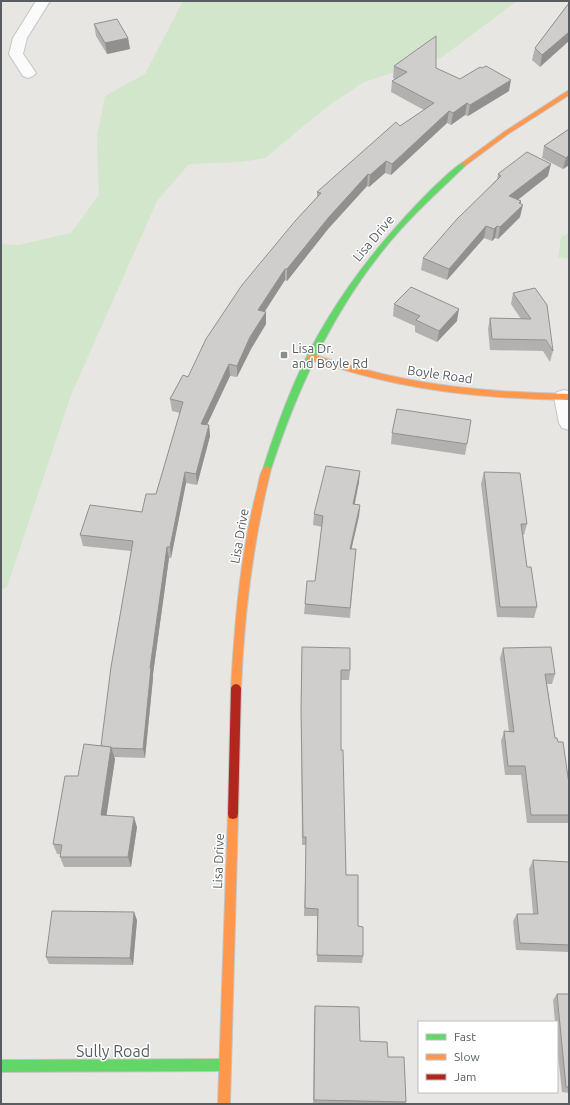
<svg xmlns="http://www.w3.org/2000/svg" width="570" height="1105" font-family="Ubuntu,sans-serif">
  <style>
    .green { fill: #d1e6cb }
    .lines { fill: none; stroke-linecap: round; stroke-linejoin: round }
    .street-casing { stroke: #c5c5c5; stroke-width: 2 }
    .fast-casing { stroke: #c4c5c4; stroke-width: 2 }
    .slow-casing { stroke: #c4c5c4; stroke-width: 2 }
    .jam-casing { stroke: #c4c5c4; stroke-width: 2 }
    .street { fill: #fcfbfb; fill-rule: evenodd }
    .fast { fill: #63d668; fill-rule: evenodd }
    .slow { fill: #ff974d; fill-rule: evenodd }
    .jam { fill: #b3261e; fill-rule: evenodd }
    .wall { fill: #b3b1af }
    .shaded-wall { fill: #92908f }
    .building { fill: #d0cecc; stroke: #92908f }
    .poi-dot { fill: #8a8d8e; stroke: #fff; stroke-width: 1.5 }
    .labels { text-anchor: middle; stroke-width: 3; stroke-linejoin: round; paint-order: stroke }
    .street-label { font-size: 13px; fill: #585d61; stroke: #fff }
    .poi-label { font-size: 13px; fill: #585d61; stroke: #fff; text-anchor: start }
    .near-street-label { font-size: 16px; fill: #585d61; stroke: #fff }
  </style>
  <rect width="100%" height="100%" fill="#e8e6e2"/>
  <!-- green -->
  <g class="green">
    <path d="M183 1H517L442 57 364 82 328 106 265 158 241 162 189 164 157 201 71 395 7 587 1 590V244L19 245 71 233 99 195 97 137 105 96 145 74Z"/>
    <path d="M569 233V259L558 257 561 237Z"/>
  </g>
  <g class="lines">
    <defs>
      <g id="street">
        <path d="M36 1H50L27 38 23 54 36 73 33 76 28 78 23 76 9 54 13 38Z"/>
        <path d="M564 390 569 391V430L562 428 559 423 554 397 557 392Z"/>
      </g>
      <g id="fast">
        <path d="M464 162 466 163V165C444 186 422 206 401 229 339 298 300 381 271 469L267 472 264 471 263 469C272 440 282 412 294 384 323 316 368 255 419 202 427 194 455 165 464 162Z"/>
        <path d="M225 1059 229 1061 231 1065 229 1069 225 1071 1 1072V1060Z"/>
      </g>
      <g id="slow">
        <path d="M569 90V95L508 134 466 165H462V163L504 132Z"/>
        <path d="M311 354C339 362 367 371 396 377 453 389 511 393 569 394V400C511 399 453 395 396 383 367 377 337 368 308 359L307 357 308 355Z"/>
        <path d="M267 466 271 469C253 541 244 614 241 688L239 691 236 692 233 691 231 688C235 622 240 555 257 490 259 483 260 468 267 466Z"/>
        <path d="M233 809 237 810 238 814 230 1104H218L228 814 229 810Z"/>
      </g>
      <path id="jam" d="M236 684 239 685 241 688 238 814 237 818 233 819 229 818 228 814 231 688 233 685Z"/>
    </defs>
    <!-- street casing -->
    <use href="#street" class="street-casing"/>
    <!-- fast casing -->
    <use href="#fast" class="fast-casing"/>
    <!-- slow casing -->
    <use href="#slow" class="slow-casing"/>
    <!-- jam casing -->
    <use href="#jam" class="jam-casing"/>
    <!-- street -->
    <use href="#street" class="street"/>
    <!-- fast -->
    <use href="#fast" class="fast"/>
    <!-- slow -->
    <use href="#slow" class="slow"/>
    <!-- jam -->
    <use href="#jam" class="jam"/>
  </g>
  <!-- wall -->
  <g class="wall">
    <path d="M569 3 540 67 532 60 535 48Z"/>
    <path d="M94 24 128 38 130 49 107 54 96 36Z"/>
    <path d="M394 66 436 68 460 79 509 91 468 116 465 115 451 125 447 123 391 175 385 173 369 187 367 186 328 229 287 281 285 280 264 312H266V324L251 349 237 377 230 376 207 425H209L210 436 197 485 186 483 171 558H169L153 674V678L145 758 114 757 115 759 106 816 137 827 131 867H64L60 857V854H57L53 844 78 776 101 746 131 551 83 546 80 535 142 512 156 494 180 413 172 411 170 399 188 377 317 197V192L400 126 424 110 391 92 392 81 395 79 393 78Z"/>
    <path d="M569 129V165L563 169 542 158 544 146Z"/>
    <path d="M498 174 548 176 518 200 521 201 520 217 498 239 495 238 492 241 484 238 447 280 421 270 423 258 497 179Z"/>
    <path d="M513 293 553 351 550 362 543 351 490 350 488 329 490 318 521 319 511 304Z"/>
    <path d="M394 304 457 321 437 342 415 332V326L393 316Z"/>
    <path d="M392 433 467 444 465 455 391 444Z"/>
    <path d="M484 472 527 524 524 535H523L527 567 537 607 534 618 497 617 481 484Z"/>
    <path d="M359 482 355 504 360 505 359 516 351 549H356L350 618 304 614 305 604 315 581 322 527 313 525 314 514Z"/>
    <path d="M302 647 350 670 349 680H341V750L346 875 358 926 363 956 362 963 317 962V916H304L306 845H302L301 719Z"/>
    <path d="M503 648 555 674 552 684H547L555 738 558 742 569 784V823H527L521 775H505L501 741 504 731 509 732 500 658Z"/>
    <path d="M533 860 569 862V952L516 950 513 921 517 914H533L529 869Z"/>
    <path d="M137 920 133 965 49 964 46 957Z"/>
    <path d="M557 994H569V1093L562 1092 557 1046V1022H555L553 1000Z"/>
    <path d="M315 1006 360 1041 388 1057 406 1102 405 1104H313L314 1015Z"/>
  </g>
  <!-- shaded-wall -->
  <g class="shaded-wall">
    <path d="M569 32V41L540 67 542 55Z"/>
    <path d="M128 38 130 49 107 54 105 43Z"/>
    <path d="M511 80 509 91 468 116 470 105Z"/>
    <path d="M467 103 465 115 451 125 453 113Z"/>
    <path d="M449 111 447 123 391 175 392 164Z"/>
    <path d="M569 155V165L563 169 566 158Z"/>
    <path d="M386 161 385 173 369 187 370 175Z"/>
    <path d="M551 164 548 176 507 208 509 196Z"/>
    <path d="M368 174 367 186 328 229 287 281V269L329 217Z"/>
    <path d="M521 201 520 207 523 205 520 217 498 239 500 227Z"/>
    <path d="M486 226 484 238 447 280 449 269Z"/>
    <path d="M497 226 495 238 492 241 494 229Z"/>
    <path d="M285 269V280L258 322V310Z"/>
    <path d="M459 309 457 321 437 342 439 331Z"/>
    <path d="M266 312V324L251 349 237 377V366L250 337Z"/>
    <path d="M229 364 230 376 202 435 201 424Z"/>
    <path d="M209 425 210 436 197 485 196 474Z"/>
    <path d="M360 471 359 482 352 515 353 504Z"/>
    <path d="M185 472 186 483 171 558 170 547Z"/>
    <path d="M360 505 359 516 349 560 350 549Z"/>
    <path d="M167 547 169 558 153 674V678L145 758 143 749 150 668Z"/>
    <path d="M111 747 115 759 105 826 101 815Z"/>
    <path d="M134 817 137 827 131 867 128 857Z"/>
    <path d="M134 912 137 920 133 965 130 958Z"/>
  </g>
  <!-- building -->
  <g class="building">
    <path d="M569 3V32L542 55 535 48Z"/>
    <path d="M117 19 128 38 105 43 94 24Z"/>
    <path d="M436 36V68L460 79 480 67 482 68 486 66 511 80 470 105 467 103 453 113 449 111 392 164 386 161 370 175 368 174 329 217 287 269H285L258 310 266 312 250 337 237 366 229 364 201 424 209 425 196 474 185 472 170 547H167L150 668H151L143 749 111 748V747L101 746 111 667 133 541 80 535 90 505 142 512 146 494H156L183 402 170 399 183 375 188 377 206 339 242 285 296 220 321 193 317 192 396 122 400 126 434 103 392 81 407 72 394 66Z"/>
    <path d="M569 129V155L566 158 544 146Z"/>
    <path d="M527 152 551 164 509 196 521 201 519 203 523 205 500 227 497 226 494 229 486 226 449 269 423 258 457 219 501 176 498 174Z"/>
    <path d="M411 287 459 309 439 331 416 320 420 316 394 304Z"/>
    <path d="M535 288 547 305 553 351 546 340 492 339 490 318 531 319 513 293Z"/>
    <path d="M397 409 471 420 467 444 392 433Z"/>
    <path d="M326 466 360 471 353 504 360 505 350 549H356L350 608 305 604 307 581H315L323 516 314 514Z"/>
    <path d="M484 472 520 473 527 524H521L527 567H531L537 607H500Z"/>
    <path d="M302 647 350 648V670H341V750H343L346 875H358V926L363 927V956L317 955 318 909 305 908 306 837H303L301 710Z"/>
    <path d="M551 647 555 674H545L555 738H557L558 742H563L569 784V815H531L525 766H508L504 731 514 732 503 648Z"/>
    <path d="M84 744 111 747 101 815 134 817 128 857H60L62 845 53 844 65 776H78Z"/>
    <path d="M533 860 569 862V945L520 943 517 914H538Z"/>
    <path d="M52 911 134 912 130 958 46 957Z"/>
    <path d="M557 994H569V1087H566Z"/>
    <path d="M315 1006 359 1007 360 1041 387 1042 388 1057H404L406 1102 314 1100Z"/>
  </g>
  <!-- markers -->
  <rect class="poi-dot" x="280" y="351" width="8" height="8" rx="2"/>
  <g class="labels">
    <!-- street labels -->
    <g class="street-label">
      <text transform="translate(373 238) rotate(-50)" y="5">Lisa Drive</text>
      <text transform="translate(440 374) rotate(8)" y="5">Boyle Road</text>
      <text transform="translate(239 536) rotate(-80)" y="5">Lisa Drive</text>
      <text transform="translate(218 861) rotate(-88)" y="5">Lisa Drive</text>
    </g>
    <!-- poi labels -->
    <g class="poi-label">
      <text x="292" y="353">Lisa Dr.<tspan x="292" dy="15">and Boyle Rd</tspan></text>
    </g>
    <!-- near-street labels -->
    <g class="near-street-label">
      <text x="113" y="1057">Sully Road</text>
    </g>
  </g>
  <!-- border -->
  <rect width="570" height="1105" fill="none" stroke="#585d61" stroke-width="4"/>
  <!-- legend -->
  <rect x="418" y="1021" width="140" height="72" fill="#ffffff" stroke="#bcbec0"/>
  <rect x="426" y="1034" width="20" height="6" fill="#63d668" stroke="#bcbec0"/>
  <text x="454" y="1041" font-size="12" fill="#585d61">Fast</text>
  <rect x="426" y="1054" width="20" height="6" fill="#ff974d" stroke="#bcbec0"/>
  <text x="454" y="1061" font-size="12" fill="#585d61">Slow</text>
  <rect x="426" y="1074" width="20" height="6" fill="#b3261e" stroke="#bcbec0"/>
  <text x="454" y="1081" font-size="12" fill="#585d61">Jam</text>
</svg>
